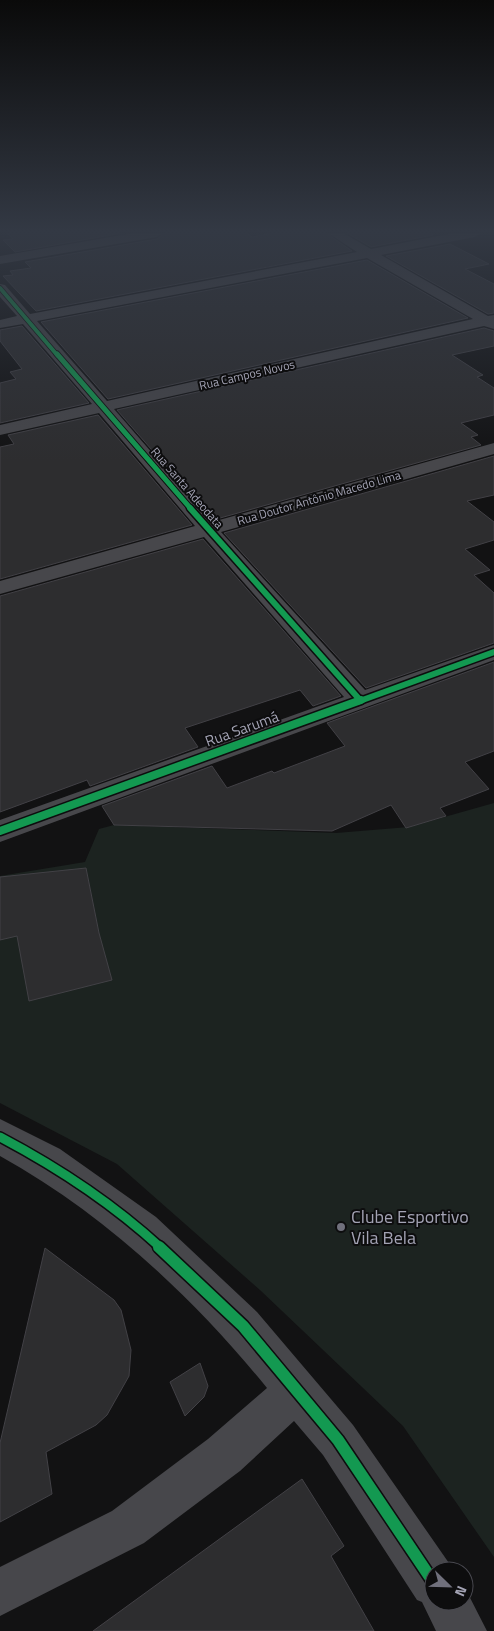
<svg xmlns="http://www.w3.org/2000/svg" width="494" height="1631" font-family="'Titillium Web',sans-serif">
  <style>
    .green { fill: #1c2320 }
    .building { fill: #2d2d2f; stroke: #424146 }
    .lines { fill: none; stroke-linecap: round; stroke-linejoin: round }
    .minor { fill: #47474b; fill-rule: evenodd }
    .cycleway-far5-casing { stroke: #0d0d0e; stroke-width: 5.5 }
    .cycleway-far4-casing { stroke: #0d0d0e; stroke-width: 7 }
    .cycleway-far3-casing { stroke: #0d0d0e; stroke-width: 9 }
    .cycleway-far2-casing { stroke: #0d0d0e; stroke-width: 11 }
    .cycleway-far1-casing { stroke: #0d0d0e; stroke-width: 12 }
    .cycleway-casing { stroke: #0d0d0e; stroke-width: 15 }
    .cycleway-far5 { stroke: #139951; stroke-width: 4 }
    .cycleway-far4 { stroke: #139951; stroke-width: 5 }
    .cycleway-far3 { stroke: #139951; stroke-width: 6 }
    .cycleway-far2 { stroke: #139951; stroke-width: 8 }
    .cycleway-far1 { stroke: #139951; stroke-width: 9 }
    .cycleway { stroke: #139951; stroke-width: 12 }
    .poi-dot { fill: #70707c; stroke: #0d0d0e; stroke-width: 2 }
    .labels { text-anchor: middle; stroke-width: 4; stroke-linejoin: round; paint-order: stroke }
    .far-street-label { font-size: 12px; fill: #a3a3b4; stroke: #0d0d0e }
    .street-label { font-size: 15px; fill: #a3a3b4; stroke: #0d0d0e }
    .near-poi-label { font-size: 18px; fill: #a3a3b4; stroke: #0d0d0e; text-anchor: start }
  </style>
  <rect width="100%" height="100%" fill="#121213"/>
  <!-- green -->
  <path class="green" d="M494 803V1557L403 1426 260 1290 117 1164 0 1103V876L85 862 99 829 114 825 336 833 409 827Z"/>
  <!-- building -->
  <g class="building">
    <path d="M7 233H122L15 252 3 240 13 239Z"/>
    <path d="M165 233H246L252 237 273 233H326L352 251 36 311 3 276 13 275 10 271 31 268 25 262 157 239Z"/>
    <path d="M347 233H430L433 235 371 247Z"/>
    <path d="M450 244 489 264 465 269 494 284V313L488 314 386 256Z"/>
    <path d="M367 260 468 318 108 399 41 322Z"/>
    <path d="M22 326 89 403 0 423V383L16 379 10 372 22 369 0 341V330Z"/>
    <path d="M484 328 494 331V346L452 355 483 375 477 377 494 388V415L461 423 478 435 471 437 481 445 213 520 117 410Z"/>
    <path d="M98 415 192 525 0 579V447L14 444 8 435Z"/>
    <path d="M494 456V495L467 501 494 522V540L465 549 490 570 474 575 494 593V643L366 688 224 533Z"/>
    <path d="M203 539 341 696 313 706 300 690 185 728 198 747 90 786 87 780 0 812V596Z"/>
    <path d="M494 662V751L465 762 489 789 440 808 446 816 406 828 391 805 332 831 114 825 102 806 212 766 227 788 272 771 274 773 345 746 327 723Z"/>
    <path d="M86 868 99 933 112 980 29 1001 17 936 0 940V877Z"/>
    <path d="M45 1248 114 1300 121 1310 131 1350 129 1376 107 1415 96 1425 46 1452 52 1494 0 1522V1443Z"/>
    <path d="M200 1363 208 1386 204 1397 185 1416 170 1382Z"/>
    <path d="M302 1479 344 1546 331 1556 374 1631H93Z"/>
  </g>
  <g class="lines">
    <!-- minor -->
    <g class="minor">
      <path d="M134 233H163L157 237 0 264V256Z"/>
      <path d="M328 233H343L371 249 454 233H481L475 237 381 255 488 316 494 315V329L484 326 114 409 212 522 494 443V454L221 532 365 690 494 645V660L0 842V820L344 697 204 537 0 594V581L195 526 99 413 0 435V425L92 404 23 324 0 328V320L17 316 0 297V284L5 285 30 314 357 252ZM367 258 473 319 107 401 37 321Z"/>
      <path d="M0 1119 60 1149 156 1217 257 1312 353 1425 451 1566 453 1571H434V1601H464V1586L487 1631H436L422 1602 417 1600 323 1455 294 1421 240 1471 144 1543 0 1616V1567L112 1511 208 1439 267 1388C193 1297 103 1213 0 1156Z"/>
    </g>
    <defs>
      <path id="cycleway-far5" d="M0 288 58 356"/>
      <path id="cycleway-far4" d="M57 354 191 509"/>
      <g id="cycleway-far3">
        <path d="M190 508 360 700"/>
        <path d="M357 702 494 652"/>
      </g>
      <path id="cycleway-far2" d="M0 831 361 700"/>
      <path id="cycleway-far1" d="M0 1137C57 1167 113 1204 161 1248"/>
      <path id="cycleway" d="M159 1247 243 1326 338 1440 434 1583"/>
    </defs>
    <!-- cycleway-far5 casing -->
    <use href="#cycleway-far5" class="cycleway-far5-casing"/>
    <!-- cycleway-far4 casing -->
    <use href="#cycleway-far4" class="cycleway-far4-casing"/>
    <!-- cycleway-far3 casing -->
    <use href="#cycleway-far3" class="cycleway-far3-casing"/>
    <!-- cycleway-far2 casing -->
    <use href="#cycleway-far2" class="cycleway-far2-casing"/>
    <!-- cycleway-far1 casing -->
    <use href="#cycleway-far1" class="cycleway-far1-casing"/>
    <!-- cycleway casing -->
    <use href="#cycleway" class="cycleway-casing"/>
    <!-- cycleway-far5 -->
    <use href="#cycleway-far5" class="cycleway-far5"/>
    <!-- cycleway-far4 -->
    <use href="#cycleway-far4" class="cycleway-far4"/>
    <!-- cycleway-far3 -->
    <use href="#cycleway-far3" class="cycleway-far3"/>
    <!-- cycleway-far2 -->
    <use href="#cycleway-far2" class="cycleway-far2"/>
    <!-- cycleway-far1 -->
    <use href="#cycleway-far1" class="cycleway-far1"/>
    <!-- cycleway -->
    <use href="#cycleway" class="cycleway"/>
  </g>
  <!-- sky -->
  <linearGradient id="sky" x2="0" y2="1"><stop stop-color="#0a0a0a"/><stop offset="0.5" stop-color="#333944"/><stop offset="1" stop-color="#333944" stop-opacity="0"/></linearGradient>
  <rect width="494" height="462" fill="url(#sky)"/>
  <!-- markers -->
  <circle class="poi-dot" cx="341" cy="1227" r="5"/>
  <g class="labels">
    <!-- far-street labels -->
    <g class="far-street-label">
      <text transform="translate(247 375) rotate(-13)" y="4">Rua Campos Novos</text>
      <text transform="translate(187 488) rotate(49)" y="4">Rua Santa Adeodata</text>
      <text transform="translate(319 498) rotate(-16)" y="4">Rua Doutor Antônio Macedo Lima</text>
    </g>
    <!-- street labels -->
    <g class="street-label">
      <text transform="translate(242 729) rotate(-20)" y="5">Rua Sarumá</text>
    </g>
    <!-- near-poi labels -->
    <g class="near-poi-label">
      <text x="351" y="1223">Clube Esportivo<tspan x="351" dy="21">Vila Bela</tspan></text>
    </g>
  </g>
  <!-- north arrow -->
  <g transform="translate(449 1586) rotate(113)"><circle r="24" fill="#0d0d0e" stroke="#494950"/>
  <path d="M0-4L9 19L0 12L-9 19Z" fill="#70707c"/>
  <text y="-8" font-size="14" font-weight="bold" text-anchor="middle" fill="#a3a3b4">N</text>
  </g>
</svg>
